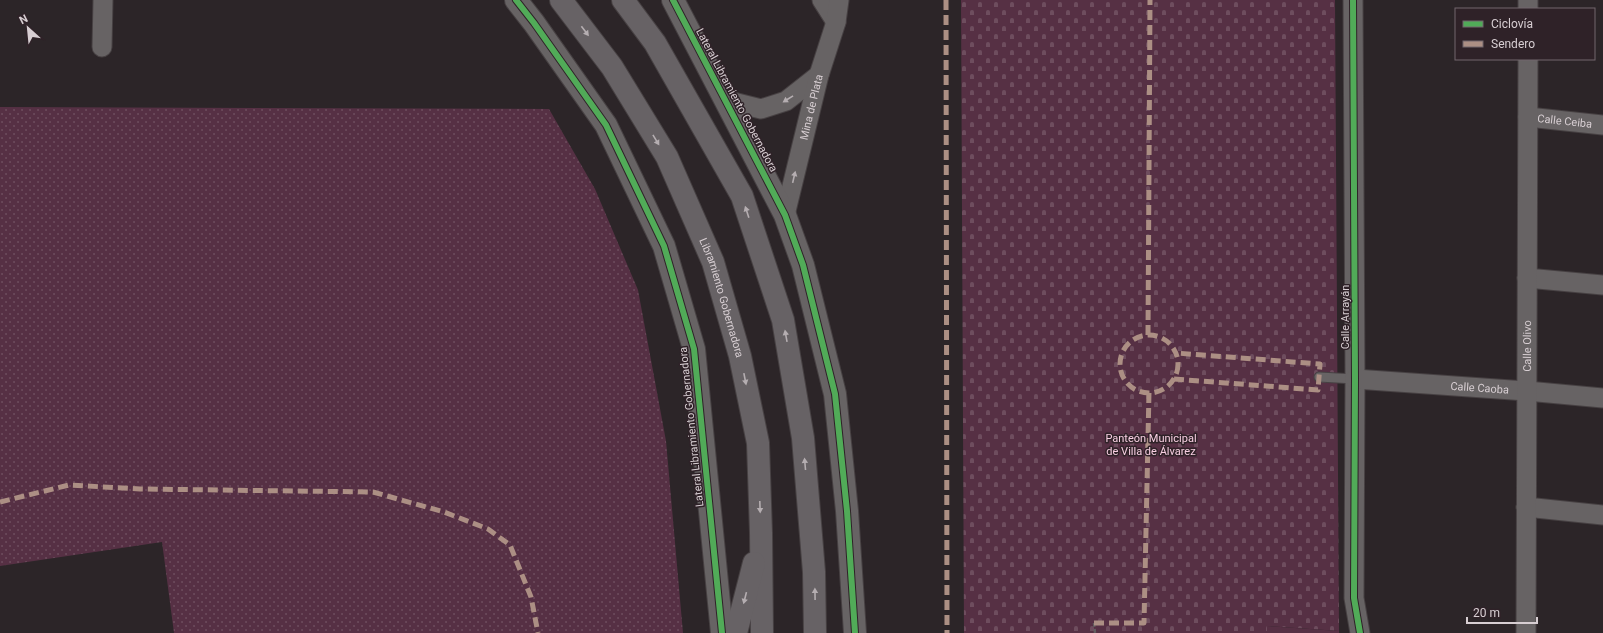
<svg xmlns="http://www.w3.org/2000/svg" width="1603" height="633" font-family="Roboto,sans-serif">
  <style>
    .grass { fill: url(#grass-dots) }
    .cemetery { fill: url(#cemetery-stones) }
    .green { fill: #563044 }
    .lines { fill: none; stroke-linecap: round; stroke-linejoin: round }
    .service-casing { stroke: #474143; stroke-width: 11 }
    .minor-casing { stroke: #474143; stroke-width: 21 }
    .tertiary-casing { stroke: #474143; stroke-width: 24 }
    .trunk-casing { stroke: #474143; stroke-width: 24 }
    .path { stroke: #625d5f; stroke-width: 2.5; stroke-dasharray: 4 2; stroke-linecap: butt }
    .service { stroke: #676364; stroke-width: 9 }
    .minor { stroke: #676364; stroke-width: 19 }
    .tertiary { stroke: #676364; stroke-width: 22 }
    .trunk { stroke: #676265; stroke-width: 22 }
    .quiet { stroke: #ac8f84; stroke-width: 5; stroke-dasharray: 10 5; stroke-linecap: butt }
    .cycleway-casing { stroke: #2f2228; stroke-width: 8 }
    .cycleway { stroke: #51ab58; stroke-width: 6 }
    .oneway { fill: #b5aeb1 }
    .labels { text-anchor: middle; stroke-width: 3; stroke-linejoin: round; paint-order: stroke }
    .street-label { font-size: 11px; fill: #d7ced2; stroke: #2f2228 }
    .park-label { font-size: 11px; fill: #f7cee1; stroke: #2f2228 }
  </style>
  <defs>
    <pattern id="grass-dots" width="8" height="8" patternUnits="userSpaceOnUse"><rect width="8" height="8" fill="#563044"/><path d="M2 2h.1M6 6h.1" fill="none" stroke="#6e4d5e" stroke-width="1.8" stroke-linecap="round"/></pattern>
    <pattern id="cemetery-stones" width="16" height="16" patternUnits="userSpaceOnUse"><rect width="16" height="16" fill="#563044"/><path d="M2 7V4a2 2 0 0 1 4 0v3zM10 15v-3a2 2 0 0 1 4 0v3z" fill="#6e4d5e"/></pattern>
  </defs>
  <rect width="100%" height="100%" fill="#2c2528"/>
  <!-- grass -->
  <path class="grass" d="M0 107 549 109 595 189 638 290 666 441 683 633H174L162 542 0 566Z"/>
  <!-- cemetery -->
  <path class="cemetery" d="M961 0H1335L1339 631 1267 626V633H964Z"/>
  <!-- green -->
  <path class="green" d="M1267 626 1339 631V633H1267Z"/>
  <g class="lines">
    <defs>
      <path id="service" d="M1319 377 1355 379"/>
      <g id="minor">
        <path d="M822 0 836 22"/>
        <path d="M1353 0 1355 379 1354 598 1360 633"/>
        <path d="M1528 9V0"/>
        <path d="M102 47 103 0"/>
        <path d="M725 100 761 109 786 101 819 75"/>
        <path id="s1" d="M1528 117 1603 125"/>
        <path id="s2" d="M785 215 819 75 836 22 839 0"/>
        <path d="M1527 278 1603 285"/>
        <path id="s3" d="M1355 379 1527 391 1603 398"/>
        <path d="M1526 507 1603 515"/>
        <path id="s4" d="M1526 633 1528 59"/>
      </g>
      <g id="tertiary">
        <path d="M516 0 534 23 606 125 664 246 694 349 722 633"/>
        <path d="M673 0 785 215 803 265 835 394 847 511 855 633"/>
      </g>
      <g id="trunk">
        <path id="s5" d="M561 0 612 67 667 157 713 262 740 356 758 443 761 533 762 633"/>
        <path d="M623 0 655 43 742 196 783 320 803 438 814 572 815 633"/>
        <path d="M736 633 754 563"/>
      </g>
    </defs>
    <!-- service casing -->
    <use href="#service" class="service-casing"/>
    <!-- minor casing -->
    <use href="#minor" class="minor-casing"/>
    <!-- tertiary casing -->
    <use href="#tertiary" class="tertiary-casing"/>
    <!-- trunk casing -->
    <use href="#trunk" class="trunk-casing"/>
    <!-- path -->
    <path class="path" d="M1094 623 1095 633"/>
    <!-- service -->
    <use href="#service" class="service"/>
    <!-- minor -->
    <use href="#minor" class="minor"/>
    <!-- tertiary -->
    <use href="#tertiary" class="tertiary"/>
    <!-- trunk -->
    <use href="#trunk" class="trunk"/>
    <!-- quiet -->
    <g class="quiet">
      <path d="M946 0 947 633"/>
      <path d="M1148 335 1150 0"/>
      <circle cx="1149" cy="364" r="29"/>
      <path d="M1174 379 1318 390 1320 364 1176 353"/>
      <path d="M0 502 69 485 140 489 373 492 444 512 488 529 510 545 531 597 538 633"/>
      <path d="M1094 623H1144L1149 392"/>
    </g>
    <defs>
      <g id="cycleway">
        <path d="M516 0 534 23 606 125 664 246 694 349 722 633"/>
        <path d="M673 0 785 215 803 265 835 394 847 511 855 633"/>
        <path d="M1353 0 1355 379 1354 598 1360 633"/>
      </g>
    </defs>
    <!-- cycleway casing -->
    <use href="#cycleway" class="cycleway-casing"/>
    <!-- cycleway -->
    <use href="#cycleway" class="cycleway"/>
  </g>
  <!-- one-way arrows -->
  <defs><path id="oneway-solid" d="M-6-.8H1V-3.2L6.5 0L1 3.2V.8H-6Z"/></defs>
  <g class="oneway">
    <use href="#oneway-solid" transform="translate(585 31) rotate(53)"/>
    <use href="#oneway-solid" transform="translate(788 99) rotate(148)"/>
    <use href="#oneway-solid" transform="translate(656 140) rotate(59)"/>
    <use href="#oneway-solid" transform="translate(794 177) rotate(-77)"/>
    <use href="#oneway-solid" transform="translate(747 212) rotate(-108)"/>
    <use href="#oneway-solid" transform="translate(786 336) rotate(-100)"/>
    <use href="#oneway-solid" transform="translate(745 379) rotate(79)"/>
    <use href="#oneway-solid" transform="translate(805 464) rotate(-95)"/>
    <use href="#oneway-solid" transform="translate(760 507) rotate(88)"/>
    <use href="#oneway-solid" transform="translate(815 594) rotate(-91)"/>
    <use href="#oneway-solid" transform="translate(745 598) rotate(104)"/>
  </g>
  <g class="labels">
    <!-- street labels -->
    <g class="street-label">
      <text transform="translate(737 100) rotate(62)" y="4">Lateral Libramiento Gobernadora</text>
      <text dy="4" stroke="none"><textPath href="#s2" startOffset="111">Mina de Plata</textPath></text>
      <text dy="4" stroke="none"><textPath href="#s1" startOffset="37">Calle Ceiba</textPath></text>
      <text dy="4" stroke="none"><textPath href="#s5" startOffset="341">Libramiento Gobernadora</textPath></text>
      <text transform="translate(1345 317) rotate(-90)" y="4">Calle Arrayán</text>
      <text dy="4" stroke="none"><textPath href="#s4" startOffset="287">Calle Olivo</textPath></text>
      <text dy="4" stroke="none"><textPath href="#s3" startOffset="125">Calle Caoba</textPath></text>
      <text transform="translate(691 427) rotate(-96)" y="4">Lateral Libramiento Gobernadora</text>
    </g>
    <!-- park labels -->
    <g class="park-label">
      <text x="1151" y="442">Panteón Municipal<tspan x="1151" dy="13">de Villa de Álvarez</tspan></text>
    </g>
  </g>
  <!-- legend -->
  <rect x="1455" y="8" width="140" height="52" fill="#2f2228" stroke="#72676c"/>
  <rect x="1463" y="21" width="20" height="6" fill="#51ab58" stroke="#72676c"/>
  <text x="1491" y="28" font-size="12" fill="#d7ced2">Ciclovía</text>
  <rect x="1463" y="41" width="20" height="6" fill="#ac8f84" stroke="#72676c"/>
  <text x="1491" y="48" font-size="12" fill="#d7ced2">Sendero</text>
  <!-- north arrow -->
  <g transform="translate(28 28) rotate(333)" stroke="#2f2228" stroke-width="3" paint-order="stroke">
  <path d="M0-3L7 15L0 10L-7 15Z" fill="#d7ced2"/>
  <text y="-6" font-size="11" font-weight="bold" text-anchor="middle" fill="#d7ced2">N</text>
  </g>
  <!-- scale -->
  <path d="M1467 617v6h70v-6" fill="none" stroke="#d7ced2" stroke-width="2"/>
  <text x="1473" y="617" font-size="12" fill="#d7ced2" stroke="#2f2228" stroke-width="3" paint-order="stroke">20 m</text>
</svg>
